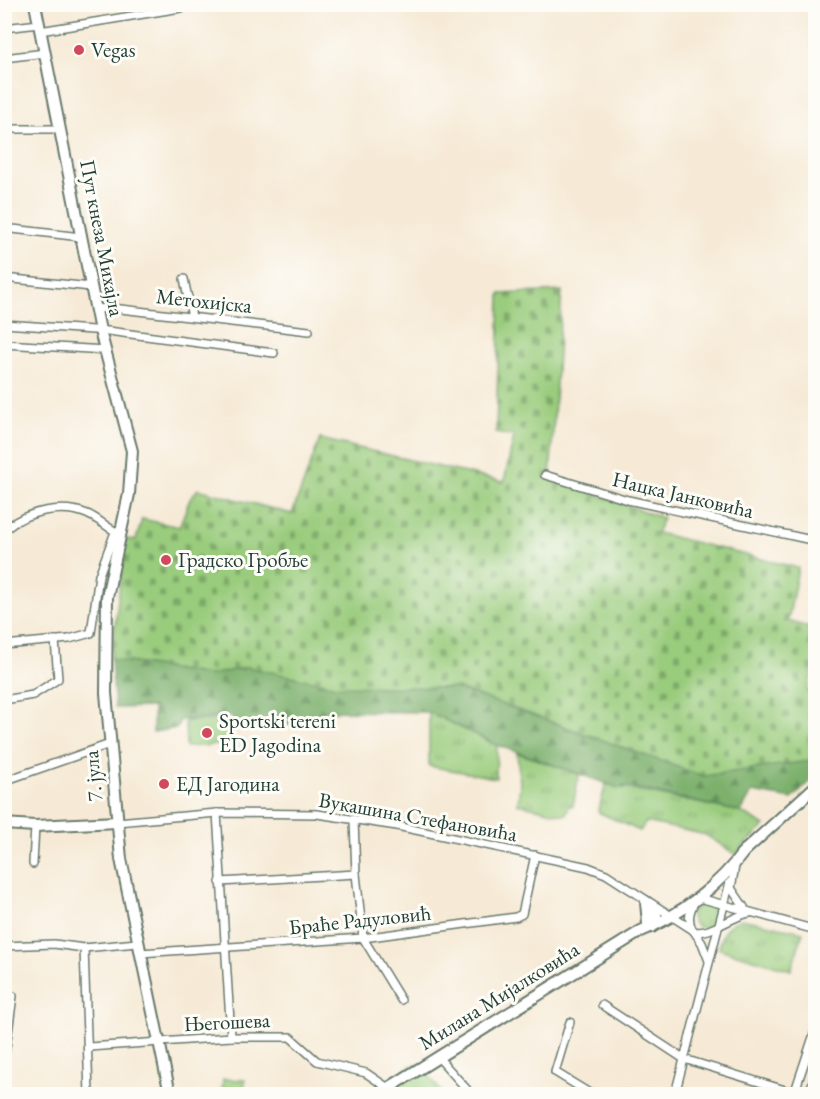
<svg xmlns="http://www.w3.org/2000/svg" width="820" height="1099" font-family="'EB Garamond',serif">
  <style>
    .grass { fill: url(#grass-tufts); stroke: #5c8458; stroke-width: 1.5 }
    .forest { fill: url(#forest-firs); stroke: #4d7650; stroke-width: 1.5 }
    .cemetery { fill: url(#cemetery-stones); stroke: #5c8458; stroke-width: 1.5 }
    .pitch { fill: #9acc7d; stroke: #5c8458; stroke-width: 1.5 }
    .lines { fill: none; stroke-linecap: round; stroke-linejoin: round }
    .street-casing { stroke: #6a7a6d; stroke-width: 10 }
    .secondary-casing { stroke: #6a7a6d; stroke-width: 14 }
    .street { stroke: #fff; stroke-width: 7 }
    .secondary { stroke: #fff; stroke-width: 10 }
    .poi-dot { fill: #d1495b; stroke: #fdfcf7; stroke-width: 2 }
    .labels { text-anchor: middle; stroke-width: 6; stroke-linejoin: round; paint-order: stroke }
    .poi-label { font-size: 21px; fill: #1f3d34; stroke: #fdfcf7; text-anchor: start }
    .street-label { font-size: 21px; fill: #1f3d34; stroke: #fdfcf7 }
  </style>
  <defs>
    <pattern id="grass-tufts" width="24" height="20" patternUnits="userSpaceOnUse" patternTransform="scale(1.5)"><rect width="24" height="20" fill="#9acc7d"/><path d="M3 7l-1-3M5 7V3M7 7l1-3M15 17l-1-3M17 17v-4M19 17l1-3" fill="none" stroke="#7da767"/></pattern>
    <pattern id="forest-firs" width="22" height="20" patternUnits="userSpaceOnUse" patternTransform="scale(1.5)"><rect width="22" height="20" fill="#7bb06c"/><path d="M5 1l3.5 6h-7zM16 11l3.5 6h-7z" fill="#64905a"/></pattern>
    <pattern id="cemetery-stones" width="16" height="16" patternUnits="userSpaceOnUse" patternTransform="scale(1.5)"><rect width="16" height="16" fill="#9acc7d"/><path d="M2 7V4a2 2 0 0 1 4 0v3zM10 15v-3a2 2 0 0 1 4 0v3z" fill="#7da767"/></pattern>
  </defs>
  <rect width="100%" height="100%" fill="#fdfcf7"/>
  <filter id="ink" filterUnits="userSpaceOnUse"><feTurbulence type="fractalNoise" baseFrequency=".0167" numOctaves="2"/><feDisplacementMap in="SourceGraphic" scale="12" xChannelSelector="R" yChannelSelector="G"/><feConvolveMatrix kernelMatrix="1 2 1 2 8 2 1 2 1" color-interpolation-filters="sRGB"/></filter>
  <filter id="wash" filterUnits="userSpaceOnUse"><feTurbulence type="fractalNoise" baseFrequency=".008" numOctaves="4" result="noise"/><feDisplacementMap in="SourceGraphic" scale="24" xChannelSelector="R" yChannelSelector="G"/><feGaussianBlur stdDeviation="1.35" result="paint"/><feColorMatrix in="noise" values="0 0 0 0 0 0 0 0 0 0 0 0 0 0 0 0 0 1.4 0 .05"/><feComposite in="paint" operator="in"/></filter>
  <g filter="url(#wash)">
    <rect width="100%" height="100%" fill="#f6ead6"/>
    <!-- grass -->
    <g class="grass">
      <path d="M429 712 497 745 496 778 429 766Z"/>
      <path d="M517 753 579 774 573 806 570 805 565 815 518 804 520 783Z"/>
      <path d="M606 784 741 812 765 826 735 854 706 835 646 822 640 831 598 812Z"/>
      <circle cx="704" cy="915" r="13"/>
      <path d="M742 919 803 932 791 970 719 949C721 933 726 924 742 919Z"/>
      <path d="M420 1064 443 1094H375L410 1066Z"/>
    </g>
    <!-- forest -->
    <path class="forest" d="M111 659 210 675 247 667 337 686 457 688 703 776 815 760V777L792 799 752 792 741 812 626 786 616 787 497 745 429 712 323 711V720C290 722 265 735 234 723L231 716 180 720 177 728 153 732V707L115 708Z"/>
    <!-- cemetery -->
    <path class="cemetery" d="M562 291 550 478 663 518 657 533 798 568 788 621 815 629V664L807 690 815 694V760L703 776 457 688 337 686 247 667 210 675 111 659 125 539 136 540 142 519 179 527 190 499 198 489 292 514 320 439 504 482 514 436 496 433 500 294Z"/>
    <!-- pitch -->
    <g class="pitch">
      <path d="M227 719 229 744 186 747 185 721Z"/>
      <path d="M223 1079 245 1080 244 1094H222Z"/>
    </g>
  </g>
  <g filter="url(#ink)">
    <g class="lines">
      <defs>
        <g id="street">
          <path d="M4 28 39 24"/>
          <path d="M40 31 205 4"/>
          <path d="M4 58 45 53"/>
          <path d="M4 129H60"/>
          <path d="M4 228 81 237"/>
          <path d="M4 278 91 287"/>
          <path d="M184 279 192 317"/>
          <path d="M96 309 112 308 309 331"/>
          <path d="M4 324 108 331 274 353"/>
          <path d="M4 344 106 350"/>
          <path d="M545 475 628 500 816 541"/>
          <path d="M7 528C27 511 62 504 87 514 99 519 107 528 119 533"/>
          <path d="M4 645 69 639 91 633 99 575 115 532"/>
          <path d="M4 700 33 695 58 679 55 640"/>
          <path d="M4 781 110 744"/>
          <path d="M217 813 231 1037"/>
          <path d="M354 820 356 874 363 938 401 1000"/>
          <path d="M117 822 217 813 317 814 397 826 588 867 606 874 693 930 702 943 709 961"/>
          <path d="M33 864 35 826"/>
          <path d="M735 866 731 888 744 907"/>
          <path d="M220 882 356 874"/>
          <path d="M692 929C687 918 690 910 696 899H703L816 930"/>
          <path d="M694 931C709 936 733 915 750 913"/>
          <path d="M4 946 54 944 84 948 137 943"/>
          <path d="M84 948 89 1094"/>
          <path d="M140 953 363 938 516 917 522 914 535 855"/>
          <path d="M602 1005 684 1059 798 1094"/>
          <path d="M570 1022 555 1072 591 1094"/>
          <path d="M89 1047 231 1037H290L317 1061 366 1073 388 1088"/>
          <path d="M438 1057 471 1094"/>
          <path d="M4 1062 13 996"/>
          <path d="M675 1094 730 882"/>
          <path d="M794 1094 816 1028"/>
          <path d="M809 1094 816 1072"/>
        </g>
        <g id="secondary">
          <path d="M35 4 100 331 132 451 129 494 107 597 106 693 121 859 170 1094"/>
          <path d="M4 824 35 826 117 822"/>
          <path d="M741 854 816 786"/>
          <path d="M646 902 648 924"/>
          <path d="M652 927 656 921V909"/>
          <path d="M379 1094 641 931C681 915 720 885 745 850"/>
        </g>
      </defs>
      <!-- street casing -->
      <use href="#street" class="street-casing"/>
      <!-- secondary casing -->
      <use href="#secondary" class="secondary-casing"/>
      <!-- street -->
      <use href="#street" class="street"/>
      <!-- secondary -->
      <use href="#secondary" class="secondary"/>
    </g>
  </g>
  <!-- markers -->
  <g class="poi-dot">
    <circle cx="79" cy="50" r="6"/>
    <circle cx="166" cy="560" r="6"/>
    <circle cx="207" cy="733" r="6"/>
    <circle cx="164" cy="784" r="6"/>
  </g>
  <g class="labels">
    <!-- poi labels -->
    <g class="poi-label">
      <text x="91" y="57">Vegas</text>
      <text x="178" y="567">Градско Гробље</text>
      <text x="219" y="728">Sportski tereni<tspan x="219" dy="24">ED Jagodina</tspan></text>
      <text x="176" y="791">ЕД Јагодина</text>
    </g>
    <!-- street labels -->
    <g class="street-label">
      <text transform="translate(102 238) rotate(79)" y="7">Пут кнеза Михајла</text>
      <text transform="translate(204 301) rotate(6)" y="7">Метохијска</text>
      <text transform="translate(683 495) rotate(13)" y="7">Нацка Јанковића</text>
      <text transform="translate(93 776) rotate(-95)" y="7">7. јула</text>
      <text transform="translate(418 817) rotate(10)" y="7">Вукашина Стефановића</text>
      <text transform="translate(360 920) rotate(-6)" y="7">Браће Радуловић</text>
      <text transform="translate(499 996) rotate(-32)" y="7">Милана Мијалковића</text>
      <text transform="translate(227 1022) rotate(-3)" y="7">Његошева</text>
    </g>
  </g>
  <!-- margin -->
  <rect width="820" height="1099" fill="none" stroke="#fdfcf7" stroke-width="24"/>
</svg>
